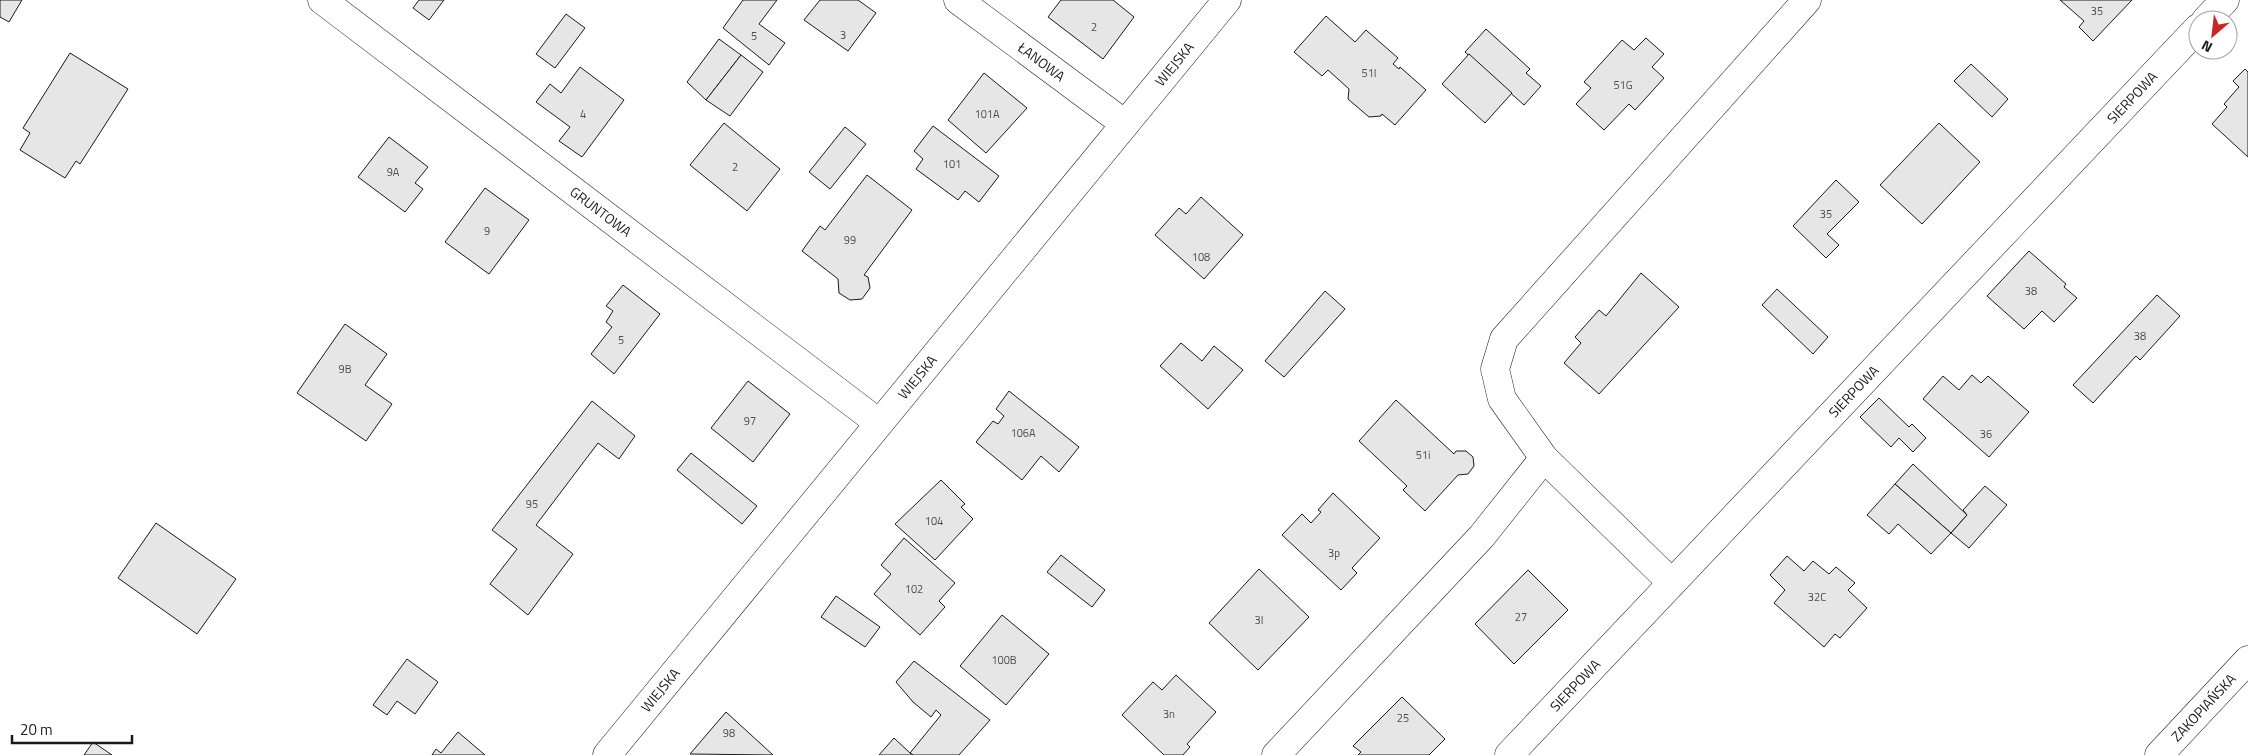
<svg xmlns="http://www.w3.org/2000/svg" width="2248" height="755" font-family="'Titillium Web',sans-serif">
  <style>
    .building { fill: #e6e6e6; stroke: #1a1a1a }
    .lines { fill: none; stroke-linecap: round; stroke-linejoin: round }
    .street-casing { stroke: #1a1a1a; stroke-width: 29 }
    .secondary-casing { stroke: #1a1a1a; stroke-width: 29 }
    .street { stroke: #fff; stroke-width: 28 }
    .secondary { stroke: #fff; stroke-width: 28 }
    .labels { text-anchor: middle; stroke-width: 4; stroke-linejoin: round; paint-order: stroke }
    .number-label { font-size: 11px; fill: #4d4d4d }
    .street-label { font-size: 14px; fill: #1a1a1a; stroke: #fff }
  </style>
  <rect width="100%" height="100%" fill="#fff"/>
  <!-- building -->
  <g class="building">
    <path d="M0 0H22L9 22 0 17Z"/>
    <path d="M419 0H444L429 20 413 8Z"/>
    <path d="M743 0H777L759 24 785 43 769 65 723 28Z"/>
    <path d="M820 0H858L876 13 848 51 804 20Z"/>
    <path d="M1061 0H1113L1134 17 1103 59 1048 17Z"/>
    <path d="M2060 0H2132L2093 41 2079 27 2084 21Z"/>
    <path d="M566 14 585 28 555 68 536 54Z"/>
    <path d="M1326 16 1355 42 1366 30 1398 58 1393 64 1399 69 1400 67 1426 90 1395 125 1382 114 1381 116 1369 117 1348 99 1349 89 1328 70 1322 76 1294 52Z"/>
    <path d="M1486 29 1530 69 1526 73 1541 86 1524 105 1465 52Z"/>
    <path d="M1646 38 1664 54 1652 67 1664 78 1635 110 1629 104 1604 130 1576 104 1591 88 1584 82 1622 40 1634 50Z"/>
    <path d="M719 39 741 55 706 100 687 82Z"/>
    <path d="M70 53 128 89 80 164 76 161 65 178 20 150 30 133 23 128Z"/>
    <path d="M1469 54 1512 93 1485 123 1442 84Z"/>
    <path d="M741 55 763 72 730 116 706 100Z"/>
    <path d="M1971 64 2008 99 1992 117 1954 81Z"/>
    <path d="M580 67 624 100 582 157 559 141 570 127 536 102 550 84 561 93Z"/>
    <path d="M2245 69 2248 72V157L2212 124 2227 107 2224 104 2239 87 2233 81Z"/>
    <path d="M984 73 1027 108 986 153 948 120Z"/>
    <path d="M724 123 780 169 747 211 690 165Z"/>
    <path d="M1939 123 1980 162 1922 224 1880 185Z"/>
    <path d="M933 126 999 176 979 202 965 191 958 200 916 169 923 159 914 151Z"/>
    <path d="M845 127 866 144 830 189 809 172Z"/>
    <path d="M389 137 428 167 415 183 423 189 405 212 358 177Z"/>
    <path d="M867 175 912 210 864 275 868 277 870 288 862 299 850 300 839 293 838 279 802 251 820 226 825 230Z"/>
    <path d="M1836 180 1859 202 1827 234 1839 245 1826 258 1793 226Z"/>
    <path d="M485 188 529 220 489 274 445 242Z"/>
    <path d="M1201 197 1243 235 1204 279 1155 235 1179 208 1186 214Z"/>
    <path d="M2029 251 2066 284 2064 287 2077 298 2054 322 2042 311 2024 329 1987 296Z"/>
    <path d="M1641 273 1679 307 1599 394 1564 363 1581 343 1575 337 1599 310 1606 316Z"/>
    <path d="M623 285 660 314 614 374 591 354 612 327 606 322 613 311 606 306Z"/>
    <path d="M1777 289 1828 337 1813 354 1762 305Z"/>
    <path d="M1325 291 1345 309 1284 377 1265 361Z"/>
    <path d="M2157 295 2180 316 2140 360 2136 356 2093 403 2073 385Z"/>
    <path d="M345 324 387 354 365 385 392 404 366 441 297 393Z"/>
    <path d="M1181 343 1202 361 1214 346 1243 370 1208 409 1160 366Z"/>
    <path d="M1972 375 1981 383 1988 376 2029 412 1989 457 1923 399 1943 376 1959 390Z"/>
    <path d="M748 381 790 414 753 462 711 428Z"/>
    <path d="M1009 391 1079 447 1059 472 1041 456 1022 480 976 442 993 421 998 424 1004 416 996 409Z"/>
    <path d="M1879 398 1909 427 1912 424 1926 438 1913 452 1899 438 1891 447 1860 417Z"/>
    <path d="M1396 400 1454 454 1456 451H1466L1473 457 1474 466 1468 474 1458 475 1425 511 1403 490 1407 486 1359 441Z"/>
    <path d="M592 401 635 436 619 459 598 443 536 525 573 554 528 615 490 584 517 549 492 530Z"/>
    <path d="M691 453 757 506 742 524 677 470Z"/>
    <path d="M1913 464 1967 515 1951 533 1895 484Z"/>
    <path d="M941 480 965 504 961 507 973 519 935 560 895 524Z"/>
    <path d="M1895 484 1951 533 1931 554 1898 524 1889 534 1867 515Z"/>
    <path d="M1985 486 2007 505 1969 548 1951 533 1967 515 1963 510Z"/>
    <path d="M1333 493 1380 538 1352 568 1357 573 1341 590 1282 535 1302 514 1311 523 1321 512 1318 510Z"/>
    <path d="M156 523 236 579 197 634 118 578Z"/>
    <path d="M904 538 955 583 939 601 945 607 920 635 874 594 891 574 881 565Z"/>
    <path d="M1061 555 1105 590 1092 607 1047 572Z"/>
    <path d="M1787 556 1804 571 1813 561 1829 574 1836 567 1855 583 1848 590 1867 608 1840 638 1835 634 1824 647 1774 603 1785 590 1770 575Z"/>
    <path d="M1259 569 1309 617 1258 670 1209 623Z"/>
    <path d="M1528 570 1568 610 1514 664 1475 624Z"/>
    <path d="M836 596 880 627 865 647 821 617Z"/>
    <path d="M1002 615 1049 654 1006 705 960 666Z"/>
    <path d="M407 659 438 682 415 714 397 701 387 715 373 705Z"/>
    <path d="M914 661 990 720 959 755H913L910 753 941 715 936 710 931 717 913 702 896 682Z"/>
    <path d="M1176 675 1216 712 1187 744 1190 747 1183 755H1164L1122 715 1153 682 1162 690Z"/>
    <path d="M1402 697 1445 739 1429 755H1358L1361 752 1353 746Z"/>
    <path d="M726 712 773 755 690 754Z"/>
    <path d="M458 732 485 755H432L436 749 441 753Z"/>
    <path d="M894 738 910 753 913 755H879Z"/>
    <path d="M93 742 112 755H84Z"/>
  </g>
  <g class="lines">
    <defs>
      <g id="street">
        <path id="s1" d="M322 0 879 423"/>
        <path id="s2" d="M958 0 1125 124"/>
        <path d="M2206 20 2225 0"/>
        <path d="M1672 583 1544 458 1502 399 1495 369 1504 339 1807 0"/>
        <path d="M1276 755 1482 536 1544 458"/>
        <path id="s3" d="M1509 755 2198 28"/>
        <path id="s4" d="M2159 755 2248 660"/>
      </g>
      <g id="secondary">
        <path id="s5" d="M607 755 1227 0"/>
      </g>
    </defs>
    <!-- street casing -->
    <use href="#street" class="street-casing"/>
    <!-- secondary casing -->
    <use href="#secondary" class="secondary-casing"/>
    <!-- street -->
    <use href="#street" class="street"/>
    <!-- secondary -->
    <use href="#secondary" class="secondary"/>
  </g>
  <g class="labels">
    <!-- number labels -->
    <g class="number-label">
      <text x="2097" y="15">35</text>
      <text x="1094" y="31">2</text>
      <text x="843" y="39">3</text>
      <text x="754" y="40">5</text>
      <text x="1369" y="77">51I</text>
      <text x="1623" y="89">51G</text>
      <text x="583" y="118">4</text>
      <text x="987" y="118">101A</text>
      <text x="952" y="168">101</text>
      <text x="735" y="171">2</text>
      <text x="393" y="176">9A</text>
      <text x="1826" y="218">35</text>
      <text x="487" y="235">9</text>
      <text x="850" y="244">99</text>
      <text x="1201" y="261">108</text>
      <text x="2031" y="295">38</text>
      <text x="2140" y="340">38</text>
      <text x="621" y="344">5</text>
      <text x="345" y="373">9B</text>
      <text x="750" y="425">97</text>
      <text x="1023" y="437">106A</text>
      <text x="1986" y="438">36</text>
      <text x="1423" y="459">51i</text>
      <text x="532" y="508">95</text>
      <text x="934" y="525">104</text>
      <text x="1334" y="557">3p</text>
      <text x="914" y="593">102</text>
      <text x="1817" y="601">32C</text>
      <text x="1521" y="621">27</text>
      <text x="1259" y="624">3I</text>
      <text x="1004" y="664">100B</text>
      <text x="1169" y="718">3n</text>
      <text x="1403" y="722">25</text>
      <text x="729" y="737">98</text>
    </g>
    <!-- street labels -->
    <g class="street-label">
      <text dy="5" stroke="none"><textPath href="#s2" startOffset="104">ŁANOWA</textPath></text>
      <text dy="5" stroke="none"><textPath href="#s5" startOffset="894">WIEJSKA</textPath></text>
      <text dy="5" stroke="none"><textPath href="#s3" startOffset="906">SIERPOWA</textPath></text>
      <text dy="5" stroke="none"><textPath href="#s1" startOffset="350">GRUNTOWA</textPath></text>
      <text dy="5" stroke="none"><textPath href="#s5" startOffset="489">WIEJSKA</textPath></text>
      <text dy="5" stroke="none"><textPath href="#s3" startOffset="501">SIERPOWA</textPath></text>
      <text dy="5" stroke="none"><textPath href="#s3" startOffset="96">SIERPOWA</textPath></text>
      <text dy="5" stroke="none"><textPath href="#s5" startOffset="84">WIEJSKA</textPath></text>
      <text dy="5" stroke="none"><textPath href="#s4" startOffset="65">ZAKOPIAŃSKA</textPath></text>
    </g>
  </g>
  <!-- north arrow -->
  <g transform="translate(2213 35) rotate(208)"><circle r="24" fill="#ffffff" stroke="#a3a3a3"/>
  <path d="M0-4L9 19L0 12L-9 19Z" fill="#c62828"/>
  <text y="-8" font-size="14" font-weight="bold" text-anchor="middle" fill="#1a1a1a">N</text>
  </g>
  <!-- scale -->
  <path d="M12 735v8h120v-8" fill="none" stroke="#1a1a1a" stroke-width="2.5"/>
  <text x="20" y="735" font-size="15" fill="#1a1a1a" stroke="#ffffff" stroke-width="4" paint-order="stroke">20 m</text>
</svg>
